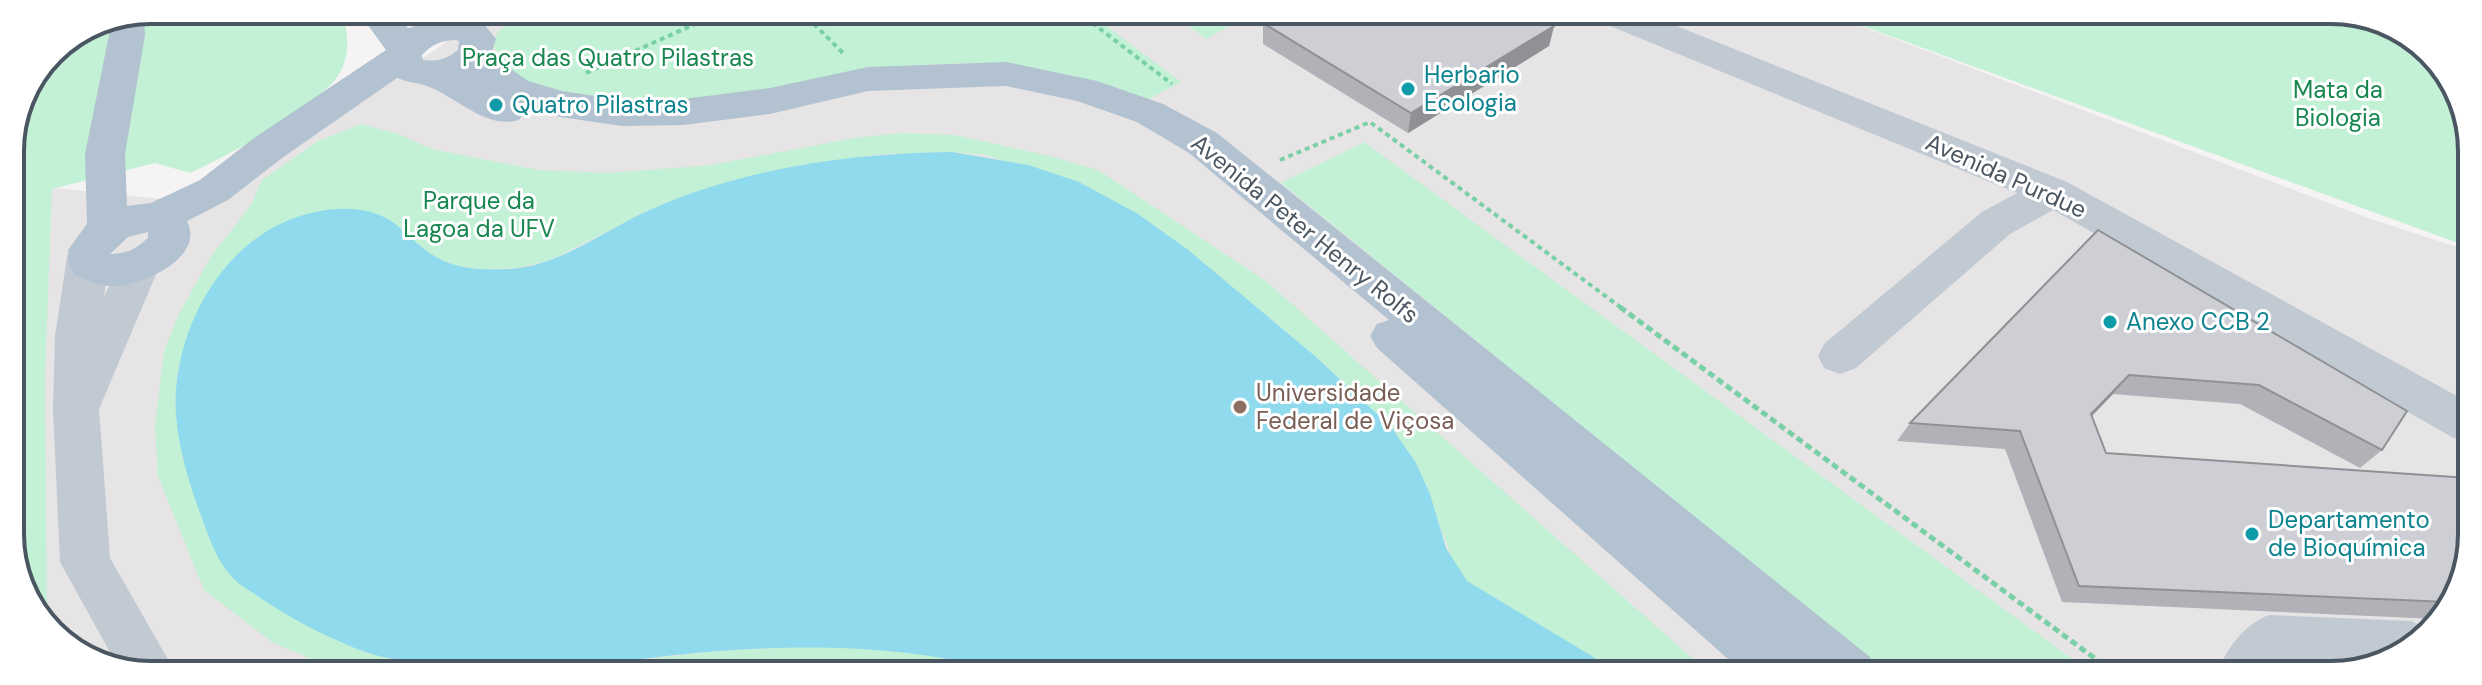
<svg xmlns="http://www.w3.org/2000/svg" width="2482" height="685" font-family="'DM Sans',sans-serif">
  <style>
    .education { fill: #e6e4e5 }
    .green { fill: #c3f1d5 }
    .water { fill: #90daee }
    .lines { fill: none; stroke-linecap: round; stroke-linejoin: round }
    .path-far1 { stroke: #7ad0a6; stroke-width: 4; stroke-dasharray: 5 4; stroke-linecap: butt }
    .path { stroke: #7ad0a6; stroke-width: 5; stroke-dasharray: 7 4; stroke-linecap: butt }
    .minor { fill: #c1cad2; fill-rule: evenodd }
    .major { fill: #b3c2d1; fill-rule: evenodd }
    .wall { fill: #b0b2b7 }
    .shaded-wall { fill: #909195 }
    .building { fill: #cdcfd5; stroke: #909195; stroke-width: 2 }
    .culture-dot { fill: #0f9aa8; stroke: #fff; stroke-width: 3 }
    .education-dot { fill: #8d6e63; stroke: #fff; stroke-width: 3 }
    .labels { text-anchor: middle; stroke-width: 6; stroke-linejoin: round; paint-order: stroke }
    .park-label { font-size: 24px; fill: #17864f; stroke: #fff }
    .culture-label { font-size: 24px; fill: #0d838f; stroke: #fff; text-anchor: start }
    .street-label { font-size: 24px; fill: #4a5661; stroke: #fff }
    .education-label { font-size: 24px; fill: #785e54; stroke: #fff; text-anchor: start }
    .rim { fill: none; stroke: #4a5661; stroke-width: 4 }
  </style>
  <rect width="100%" height="100%" fill="#f5f3f3"/>
  <!-- education -->
  <path class="education" d="M496 11 1829 14 2368 218 2469 251 2467 570 2423 640 2339 675 115 670 51 633 13 562 11 199 54 188 212 204 479 19Z"/>
  <!-- green -->
  <g class="green">
    <path d="M151 10H340C350 31 351 61 335 80 304 115 232 153 190 173L155 163 52 189 45 375 47 625 13 562 10 143 52 51 98 21Z"/>
    <path d="M528 11 1088 12 1181 82 1145 101C1093 87 1035 62 980 63 948 63 914 65 882 70 804 81 524 149 493 43L498 31Z"/>
    <path d="M1171 12H1254L1206 39Z"/>
    <path d="M1830 14 2367 15 2437 58 2469 124V247Z"/>
    <path d="M361 124 398 134 432 149 538 170 609 173 711 165 855 138 899 133 955 135 1050 156 1098 170 1266 281 1709 673H1620L1484 594 1467 581 1455 566 1416 463 1392 428 1315 356 1187 249 1138 214 987 155 952 152 882 154 796 167 703 190 653 209 548 261 516 268 480 269 453 265 433 256 389 220 360 210 337 209 293 219 252 241 190 328 177 374 176 416 183 460 209 539 232 578 365 653 449 671H339L272 642 204 590 158 476 155 426 164 351 178 316 210 258 251 205 262 180 318 141Z"/>
    <path d="M1364 142 2093 674H1888L1281 183Z"/>
    <path d="M836 645 955 658 1005 672 512 671 588 666 717 651Z"/>
  </g>
  <!-- water -->
  <path class="water" d="M952 152 1028 165 1079 182 1138 214 1187 249 1315 356 1392 428 1416 463 1430 494 1446 548 1467 581 1620 673 1005 672C911 646 816 644 719 651 631 657 541 679 451 671 435 670 419 664 404 661 388 658 372 655 357 649 321 634 289 618 256 595 249 590 239 585 233 578 216 561 207 532 199 510 188 480 179 449 176 416 171 339 215 250 289 220 320 208 361 202 391 221 407 232 420 248 436 257 458 270 486 270 511 269 562 265 606 229 652 209 745 168 851 153 952 152Z"/>
  <g class="lines">
    <!-- path-far1 -->
    <g class="path-far1">
      <path d="M801 11 843 53"/>
      <path d="M1078 12 1172 84"/>
      <path d="M586 73 724 11"/>
      <path d="M1280 160 1370 122 1623 309"/>
    </g>
    <!-- path -->
    <path class="path" d="M1620 307 2116 674"/>
    <!-- minor -->
    <g class="minor">
      <path d="M457 11H506C495 28 453 41 434 36L429 28 434 20Z"/>
      <path d="M1593 13H1644L2067 182 2468 402V443L2452 437 2053 210 2010 234 1856 368 1840 374 1824 368 1818 356 1824 344 1982 212 2017 193 1598 21Z"/>
      <path d="M88 241 103 246 109 257 104 297 124 254 139 249 154 254 160 265 99 409 110 558 174 670H120L60 562 53 409 55 336 67 257 73 246Z"/>
      <path d="M2269 615 2411 621 2430 630 2423 640 2359 667 2282 663 2274 675 2216 674C2227 649 2243 625 2269 615Z"/>
    </g>
    <!-- major -->
    <path class="major" d="M357 10 394 11 408 28 448 17 483 23 496 39 491 55 528 81 562 91 622 100 683 99 770 88 868 67 1006 62 1097 81 1163 104 1217 133 1870 657 1877 674H1745L1377 348 1370 336 1377 324 1389 320 1189 153 1137 122 1077 101 1006 86 868 91 770 114 683 125 622 126 560 117 522 105 525 111 519 120C486 130 457 97 427 86 418 83 407 82 397 78L282 158 228 200 187 221C206 258 140 287 112 286 99 286 87 281 75 275L69 264 68 250 87 224 85 154 109 35V18L143 12 145 35 125 154 127 206 151 203 200 180 254 138 386 50ZM456 40 459 41 458 50C447 59 437 62 423 60L422 55C431 45 442 40 456 40ZM148 232V238C136 249 126 254 110 254L128 237Z"/>
  </g>
  <!-- wall -->
  <g class="wall">
    <path d="M1263 23 1554 26 1549 46 1408 133 1263 44Z"/>
    <path d="M2098 230 2382 450 2360 468 2240 404 2113 394 2092 416 2106 453 2467 570 2436 619 2062 602 2005 449 1897 441 1910 423Z"/>
  </g>
  <!-- shaded-wall -->
  <g class="shaded-wall">
    <path d="M1554 26 1549 46 1408 133 1411 113Z"/>
    <path d="M2129 375 2113 394 2075 433 2091 414Z"/>
  </g>
  <!-- building -->
  <g class="building">
    <path d="M1284 12 1533 13 1554 26 1411 113 1263 23Z"/>
    <path d="M2098 230 2407 411 2382 450 2259 385 2129 375 2091 414 2106 453 2468 478 2467 570 2447 602 2079 586 2020 431 1910 423Z"/>
  </g>
  <!-- markers -->
  <g class="culture-dot">
    <circle cx="1408" cy="89" r="8"/>
    <circle cx="496" cy="105" r="8"/>
    <circle cx="2110" cy="322" r="8"/>
    <circle cx="2252" cy="534" r="8"/>
  </g>
  <circle class="education-dot" cx="1240" cy="407" r="8"/>
  <g class="labels">
    <!-- park labels -->
    <g class="park-label">
      <text x="608" y="66">Praça das Quatro Pilastras</text>
      <text x="2338" y="98">Mata da<tspan x="2338" dy="28">Biologia</tspan></text>
      <text x="479" y="209">Parque da<tspan x="479" dy="28">Lagoa da UFV</tspan></text>
    </g>
    <!-- culture labels -->
    <g class="culture-label">
      <text x="1424" y="83">Herbario<tspan x="1424" dy="28">Ecologia</tspan></text>
      <text x="512" y="113">Quatro Pilastras</text>
      <text x="2126" y="330">Anexo CCB 2</text>
      <text x="2268" y="528">Departamento<tspan x="2268" dy="28">de Bioquímica</tspan></text>
    </g>
    <!-- street labels -->
    <g class="street-label">
      <text transform="translate(2006 176) rotate(24)" y="8">Avenida Purdue</text>
      <text transform="translate(1305 229) rotate(39)" y="8">Avenida Peter Henry Rolfs</text>
    </g>
    <!-- education labels -->
    <g class="education-label">
      <text x="1256" y="401">Universidade<tspan x="1256" dy="28">Federal de Viçosa</tspan></text>
    </g>
  </g>
  <!-- crop -->
  <path d="M0 0H2482V685H0ZM151 24H2331A127 127 0 0 1 2458 151V534A127 127 0 0 1 2331 661H151A127 127 0 0 1 24 534V151A127 127 0 0 1 151 24Z" fill="#fff" fill-rule="evenodd"/>
  <path class="rim" d="M151 24H2331A127 127 0 0 1 2458 151V534A127 127 0 0 1 2331 661H151A127 127 0 0 1 24 534V151A127 127 0 0 1 151 24Z"/>
</svg>
